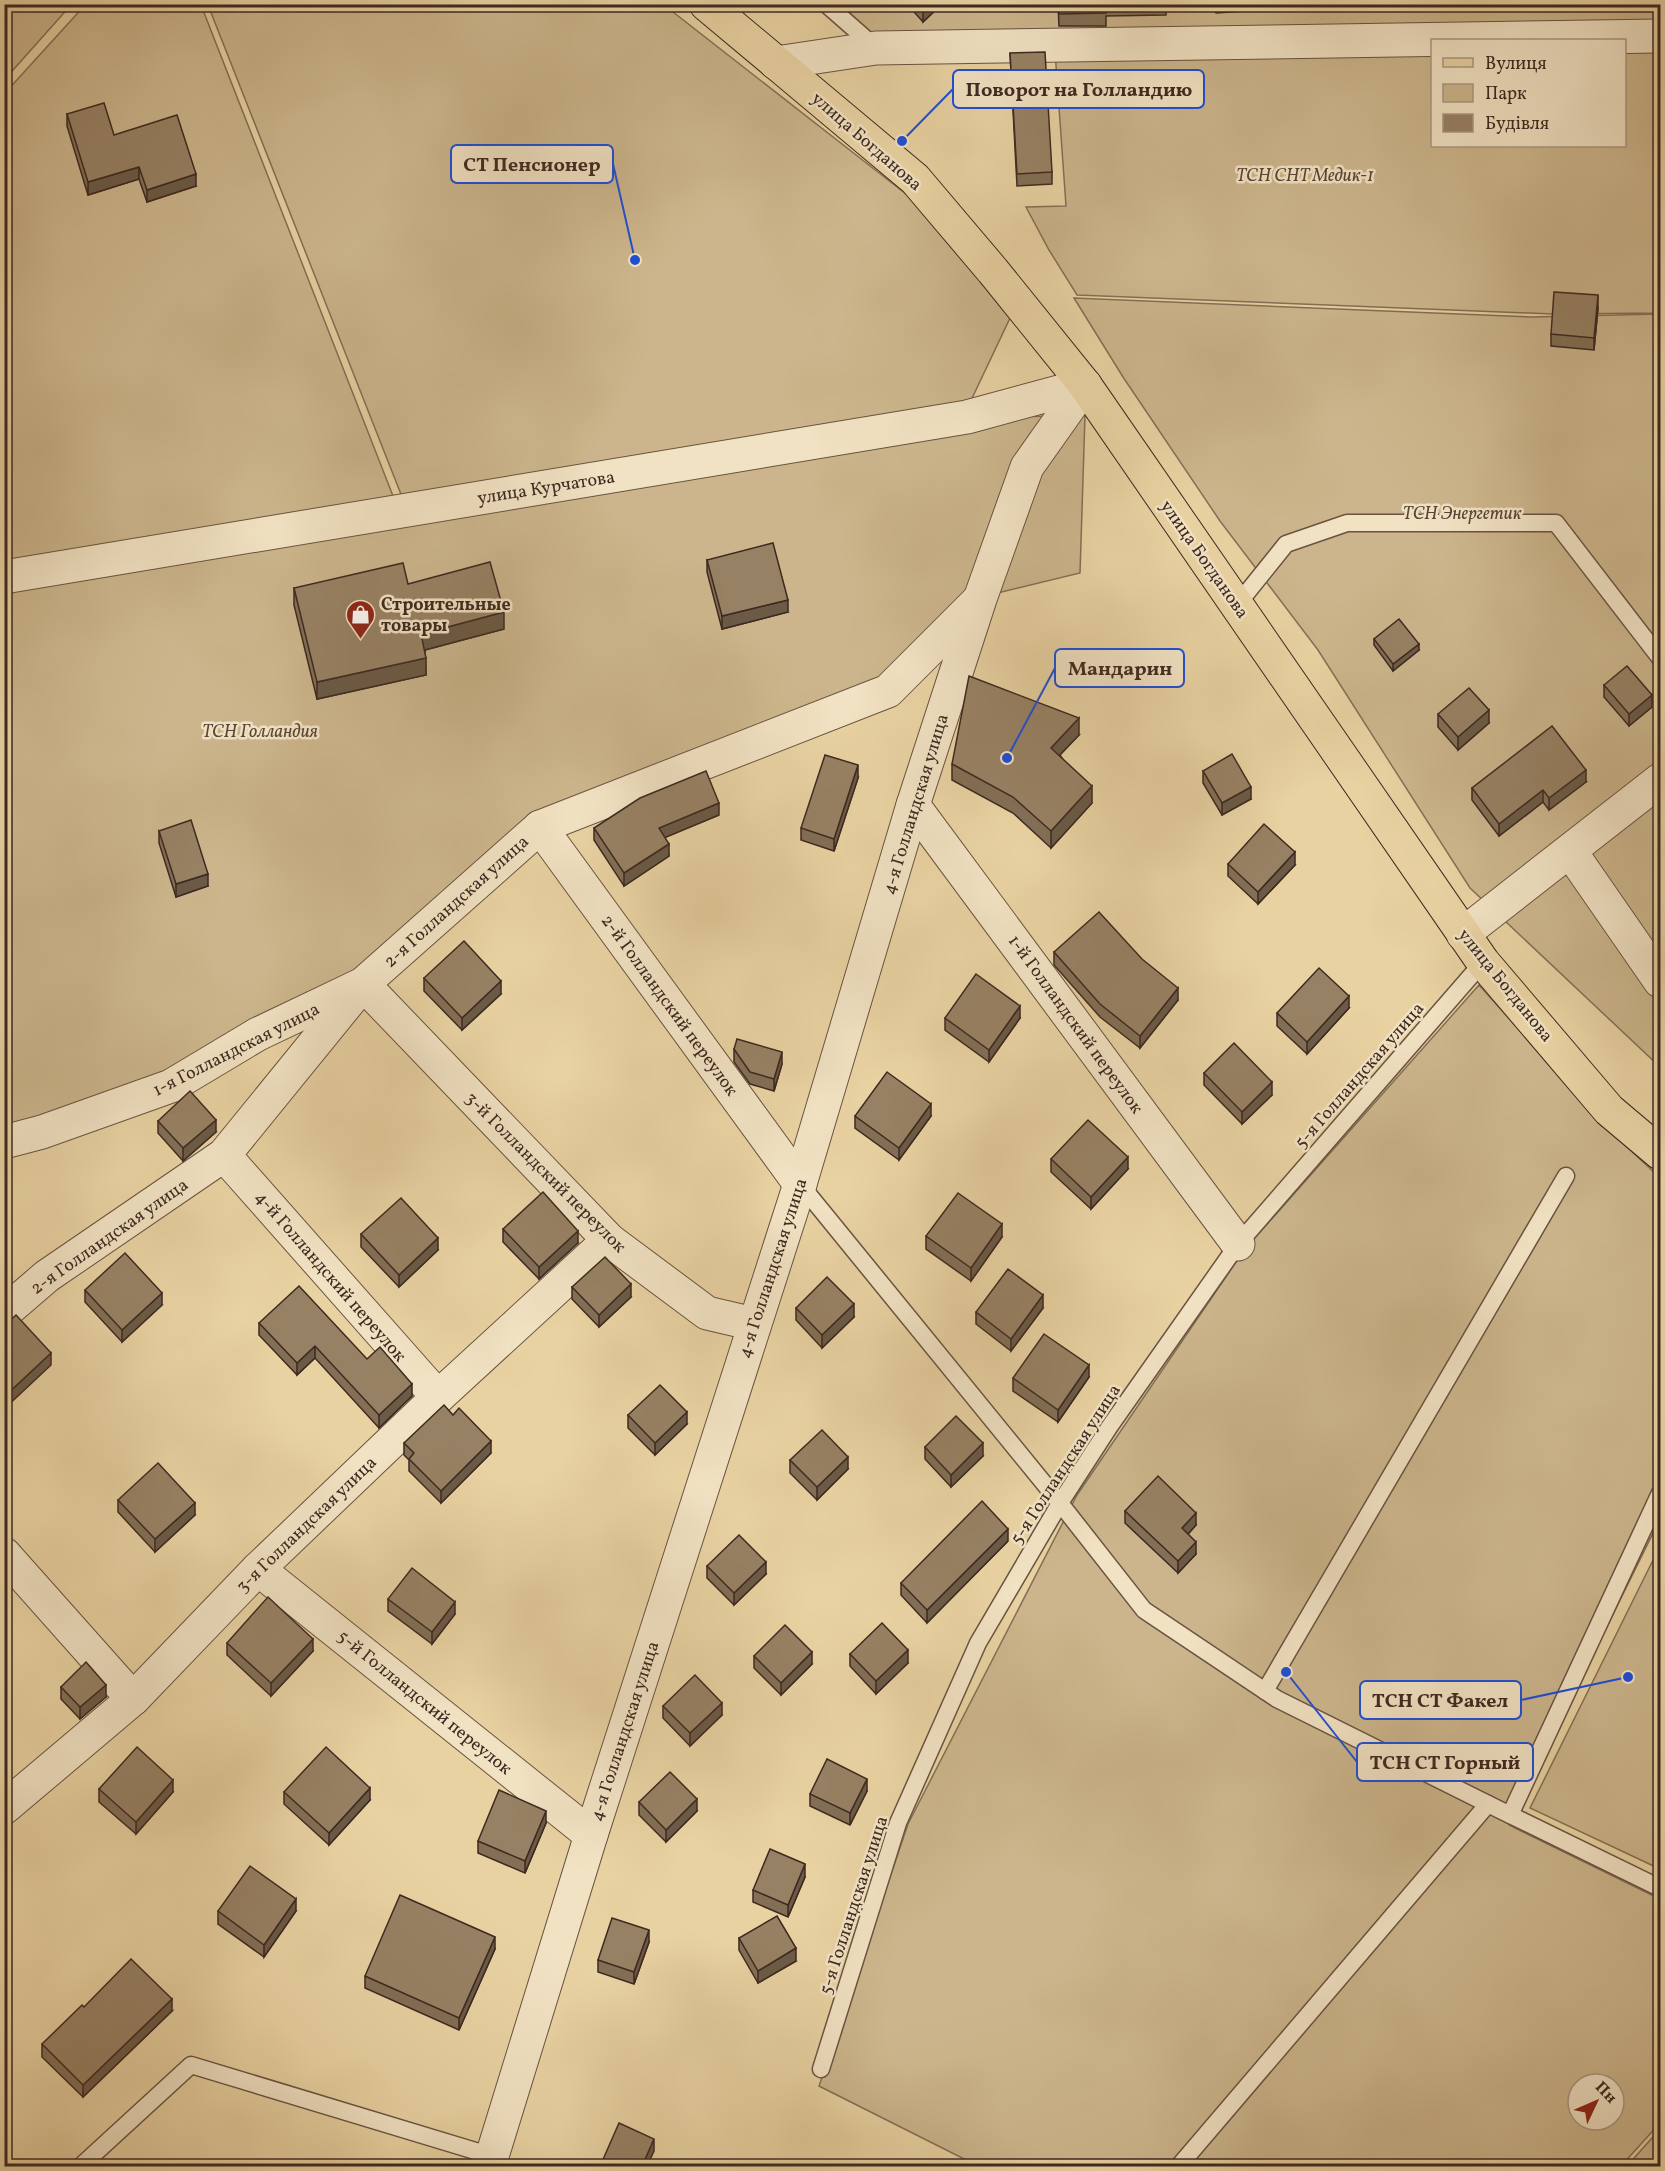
<svg xmlns="http://www.w3.org/2000/svg" width="1665" height="2171" font-family="Vollkorn,serif">
  <style>
    .green { fill: #ccb58c; stroke: #856f56; stroke-width: 1.5; fill-rule: evenodd }
    .lines { fill: none; stroke-linecap: round; stroke-linejoin: round }
    .lane-casing { stroke: #695341; stroke-width: 19 }
    .street-casing { stroke: #695341; stroke-width: 35 }
    .primary-casing { stroke: #3e2921; stroke-width: 35 }
    .lane { stroke: #f1e2c3; stroke-width: 16 }
    .street { stroke: #f1e2c3; stroke-width: 33 }
    .primary { stroke: #e9d2a2; stroke-width: 33 }
    .wall { fill: #826f56; stroke: #3e2921; stroke-width: 1.5 }
    .shaded-wall { fill: #6a5a46; stroke: #3e2921; stroke-width: 1.5 }
    .building { fill: #978164; stroke: #3e2921; stroke-width: 1.5 }
    .labels { text-anchor: middle; stroke-width: 5; stroke-linejoin: round; paint-order: stroke }
    .street-label { font-size: 18px; fill: #3e2921; stroke: #f1e2c3 }
    .park-label { font-size: 18px; font-style: italic; fill: #5a4536; stroke: #f1e2c3 }
    .poi-label { font-size: 18px; font-weight: bold; fill: #3e2921; stroke: #f1e2c3; text-anchor: start }
    .leader { fill: none; stroke: #1d4ed8; stroke-width: 2 }
    .callout-dot { fill: #1d4ed8; stroke: #f1e2c3; stroke-width: 2 }
    .callout { fill: #f1e2c3; stroke: #1d4ed8; stroke-width: 2 }
    .callout-label { font-size: 20px; text-anchor: middle; font-weight: bold; fill: #3e2921 }
  </style>
  <rect width="100%" height="100%" fill="#e9d2a2"/>
  <filter id="stains"><feTurbulence type="fractalNoise" baseFrequency=".00333" numOctaves="4"/><feColorMatrix values="0 0 0 0 .2 0 0 0 0 .09 0 0 0 0 .02 0 0 0 .5 -.17"/></filter>
  <radialGradient id="worn" r=".72"><stop offset=".6" stop-color="#630" stop-opacity="0"/><stop offset="1" stop-color="#630" stop-opacity=".3"/></radialGradient>
  <!-- green -->
  <g class="green">
    <path d="M5 4 71 5 5 79 4 5Z"/>
    <path d="M1660 4V31L876 37 841 5Z"/>
    <path d="M85 5H201L402 519 967 417 1085 416 1080 573 977 598 887 689 536 826 362 981 170 1083 5 1138V93Z"/>
    <path d="M208 5H664L915 201 1010 318 965 413 408 512Z"/>
    <path d="M1625 43H1660V313L1553 314 1077 295 1049 250 1026 207 1066 206 1055 51 1432 44V146H1624Z"/>
    <path d="M1074 298 1532 317 1660 314V1067L1470 888 1318 650 1220 521 1123 377Z"/>
    <path d="M1479 985 1607 1128 1660 1178V1519L1509 1825 1660 1899V2123L1621 2166H978L819 2086 908 1824 1077 1495 1245 1249ZM1578 2084H1614V2120H1578Z"/>
    <path d="M1660 1546V1869L1530 1808Z"/>
    <path d="M1660 2129V2166H1627Z"/>
  </g>
  <g class="lines">
    <defs>
      <g id="lane">
        <path d="M826 4 875 47"/>
        <path d="M1237 605 1286 544 1347 523H1556L1660 658"/>
        <path d="M800 1184 1060 1503 1144 1610 1277 1699 1498 1809 1660 1888"/>
        <path d="M1265 1691 1566 1176"/>
        <path d="M1510 1815 1660 1493"/>
        <path d="M821 2069 898 1823 978 1643 1060 1503 1110 1426 1238 1244 1483 962"/>
        <path d="M81 2166 191 2065 492 2156"/>
        <path d="M1179 2166 1488 1804"/>
      </g>
      <g id="street">
        <path d="M776 63 876 48 1660 36"/>
        <path d="M4 577 967 417 1085 385"/>
        <path d="M913 805 1238 1244"/>
        <path d="M540 827 800 1184"/>
        <path d="M1570 851 1660 981"/>
        <path d="M1463 934 1660 780"/>
        <path d="M4 1142 42 1132 171 1086 258 1034 363 984 609 1240 707 1313 754 1324"/>
        <path d="M224 1155 438 1397"/>
        <path d="M4 1313 47 1276 224 1155 363 984 540 827 888 691 977 602"/>
        <path d="M4 1554 133 1699"/>
        <path d="M258 1569 591 1835"/>
        <path d="M4 1808 133 1699 258 1569 438 1397 609 1240"/>
        <path d="M489 2166 591 1835 800 1184 913 805 980 599 1027 467 1085 385"/>
      </g>
      <path id="primary" d="M706 4 915 179 993 271 1085 385 1483 962 1609 1110 1660 1153"/>
    </defs>
    <!-- lane casing -->
    <use href="#lane" class="lane-casing"/>
    <!-- street casing -->
    <use href="#street" class="street-casing"/>
    <!-- primary casing -->
    <use href="#primary" class="primary-casing"/>
    <!-- lane -->
    <use href="#lane" class="lane"/>
    <!-- street -->
    <use href="#street" class="street"/>
    <!-- primary -->
    <use href="#primary" class="primary"/>
  </g>
  <!-- wall -->
  <g class="wall">
    <path d="M907 4H942L923 22Z"/>
    <path d="M1058 4H1166V15L1106 16V26H1059Z"/>
    <path d="M1215 4H1275V9L1216 13Z"/>
    <path d="M1010 53 1052 172V184L1017 186Z"/>
    <path d="M67 114 114 135 196 186 147 202 139 179 88 195 67 126Z"/>
    <path d="M1598 308 1594 350 1551 346V334Z"/>
    <path d="M707 560 788 612 722 629 707 572Z"/>
    <path d="M294 588 504 629 425 650 426 675 317 699 294 605Z"/>
    <path d="M1374 639 1419 650 1393 671 1374 645Z"/>
    <path d="M1604 685 1652 707 1629 726 1604 697Z"/>
    <path d="M1438 714 1489 723 1458 750 1438 727Z"/>
    <path d="M1079 735 1060 755 1092 803 1051 848 1013 813 952 780V764Z"/>
    <path d="M1203 771 1251 799 1222 815 1203 783Z"/>
    <path d="M858 778 834 851 801 840V828Z"/>
    <path d="M1586 782 1549 810 1543 802 1499 836 1472 800V788Z"/>
    <path d="M719 815 665 837 669 856 624 886 594 840V828Z"/>
    <path d="M159 831 208 886 176 897 159 843Z"/>
    <path d="M1228 864 1295 865 1258 904 1228 876Z"/>
    <path d="M1054 952 1178 1000 1140 1048 1100 1017 1054 965Z"/>
    <path d="M424 978 501 994 462 1030 424 991Z"/>
    <path d="M1349 1008 1307 1054 1277 1026V1013Z"/>
    <path d="M945 1018H1020L989 1062 945 1030Z"/>
    <path d="M734 1049 782 1064 774 1091 750 1084 734 1062Z"/>
    <path d="M1204 1073 1272 1095 1242 1124 1204 1085Z"/>
    <path d="M855 1116H931L899 1160 855 1128Z"/>
    <path d="M158 1121 216 1132 183 1161 158 1133Z"/>
    <path d="M1051 1159 1128 1169 1091 1209 1051 1172Z"/>
    <path d="M503 1229 578 1243 539 1279 503 1242Z"/>
    <path d="M361 1234 438 1250 399 1287 361 1247Z"/>
    <path d="M926 1236 1002 1237 971 1281 926 1249Z"/>
    <path d="M572 1287 631 1297 599 1327 572 1299Z"/>
    <path d="M85 1290 162 1305 122 1342 85 1302Z"/>
    <path d="M796 1308 854 1317 822 1348 796 1320Z"/>
    <path d="M1043 1308 1011 1351 976 1324V1312Z"/>
    <path d="M259 1323 367 1359 412 1396 379 1428 315 1358 297 1375 259 1335Z"/>
    <path d="M1089 1377 1058 1422 1013 1391V1378Z"/>
    <path d="M453 1415 491 1453 441 1503 409 1471V1460L404 1455V1443Z"/>
    <path d="M628 1415 687 1424 655 1455 628 1428Z"/>
    <path d="M925 1447 983 1456 951 1487 925 1459Z"/>
    <path d="M790 1460 848 1469 817 1500 790 1473Z"/>
    <path d="M118 1500 195 1515 155 1552 118 1512Z"/>
    <path d="M1125 1511 1196 1525 1188 1534 1196 1554 1178 1573 1125 1523Z"/>
    <path d="M1008 1541 927 1623 901 1595V1583Z"/>
    <path d="M707 1566 766 1574 734 1605 707 1578Z"/>
    <path d="M388 1599 455 1614 432 1644 388 1611Z"/>
    <path d="M227 1643 313 1651 271 1696 227 1655Z"/>
    <path d="M850 1654 908 1663 876 1694 850 1666Z"/>
    <path d="M754 1656 812 1664 781 1695 754 1668Z"/>
    <path d="M61 1687 106 1697 80 1719 61 1699Z"/>
    <path d="M663 1706 722 1715 690 1746 663 1718Z"/>
    <path d="M99 1789 173 1792 136 1834 99 1802Z"/>
    <path d="M867 1791 850 1825 810 1806V1794Z"/>
    <path d="M284 1792 370 1800 329 1845 284 1804Z"/>
    <path d="M639 1802 697 1811 666 1842 639 1815Z"/>
    <path d="M546 1823 525 1873 478 1853V1841Z"/>
    <path d="M805 1877 788 1917 753 1902V1890Z"/>
    <path d="M218 1911H296L264 1957 218 1924Z"/>
    <path d="M739 1938 796 1961 758 1983 739 1950Z"/>
    <path d="M649 1942 634 1984 598 1972V1960Z"/>
    <path d="M495 1949 459 2030 365 1988V1976Z"/>
    <path d="M172 2011 83 2097 42 2057V2044Z"/>
  </g>
  <!-- shaded-wall -->
  <g class="shaded-wall">
    <path d="M928 4H942L923 22V9Z"/>
    <path d="M139 167V179L88 195V182Z"/>
    <path d="M196 174V186L147 202V190Z"/>
    <path d="M1598 295V308L1594 350V338Z"/>
    <path d="M788 600V612L722 629V616Z"/>
    <path d="M504 612V629L421 651V634Z"/>
    <path d="M1419 644V650L1393 671V664Z"/>
    <path d="M426 658V675L317 699V682Z"/>
    <path d="M1652 695V707L1629 726V714Z"/>
    <path d="M1489 710V723L1458 750V737Z"/>
    <path d="M1079 718V735L1051 764V748Z"/>
    <path d="M858 765V778L834 851V839Z"/>
    <path d="M1586 770V782L1549 810V798Z"/>
    <path d="M1092 786V803L1051 848V831Z"/>
    <path d="M1251 787V799L1222 815V803Z"/>
    <path d="M1543 790V802L1499 836V824Z"/>
    <path d="M719 803V815L659 840V828Z"/>
    <path d="M669 844V856L624 886V873Z"/>
    <path d="M1295 852V865L1258 904V892Z"/>
    <path d="M208 874V886L176 897V884Z"/>
    <path d="M501 981V994L462 1030V1018Z"/>
    <path d="M1178 988V1000L1140 1048V1036Z"/>
    <path d="M1349 996V1008L1307 1054V1042Z"/>
    <path d="M1020 1006V1018L989 1062V1050Z"/>
    <path d="M782 1052V1064L774 1091V1079Z"/>
    <path d="M1272 1082V1095L1242 1124V1112Z"/>
    <path d="M931 1104V1116L899 1160V1148Z"/>
    <path d="M216 1120V1132L183 1161V1148Z"/>
    <path d="M1128 1157V1169L1091 1209V1197Z"/>
    <path d="M1002 1224V1237L971 1281V1268Z"/>
    <path d="M578 1231V1243L539 1279V1267Z"/>
    <path d="M438 1238V1250L399 1287V1275Z"/>
    <path d="M631 1284V1297L599 1327V1315Z"/>
    <path d="M162 1293V1305L122 1342V1330Z"/>
    <path d="M1043 1295V1308L1011 1351V1339Z"/>
    <path d="M854 1304V1317L822 1348V1335Z"/>
    <path d="M315 1346V1358L297 1375V1363Z"/>
    <path d="M51 1353V1365L4 1409V1397Z"/>
    <path d="M1089 1365V1377L1058 1422V1410Z"/>
    <path d="M412 1384V1396L379 1428V1415Z"/>
    <path d="M687 1412V1424L655 1455V1443Z"/>
    <path d="M491 1441V1453L441 1503V1491Z"/>
    <path d="M983 1443V1456L951 1487V1475Z"/>
    <path d="M848 1457V1469L817 1500V1487Z"/>
    <path d="M195 1503V1515L155 1552V1539Z"/>
    <path d="M1196 1513V1525L1182 1541V1528Z"/>
    <path d="M1008 1529V1541L927 1623V1610Z"/>
    <path d="M1196 1542V1554L1178 1573V1561Z"/>
    <path d="M766 1562V1574L734 1605V1593Z"/>
    <path d="M455 1602V1614L432 1644V1632Z"/>
    <path d="M313 1639V1651L271 1696V1683Z"/>
    <path d="M908 1650V1663L876 1694V1681Z"/>
    <path d="M812 1652V1664L781 1695V1683Z"/>
    <path d="M106 1685V1697L80 1719V1707Z"/>
    <path d="M722 1703V1715L690 1746V1733Z"/>
    <path d="M867 1779V1791L850 1825V1813Z"/>
    <path d="M173 1780V1792L136 1834V1822Z"/>
    <path d="M370 1788V1800L329 1845V1833Z"/>
    <path d="M697 1799V1811L666 1842V1830Z"/>
    <path d="M546 1811V1823L525 1873V1861Z"/>
    <path d="M805 1864V1877L788 1917V1905Z"/>
    <path d="M296 1899V1911L264 1957V1945Z"/>
    <path d="M649 1930V1942L634 1984V1972Z"/>
    <path d="M495 1937V1949L459 2030V2018Z"/>
    <path d="M796 1948V1961L758 1983V1971Z"/>
    <path d="M172 1999V2011L83 2097V2085Z"/>
    <path d="M654 2139V2151L647 2166H642Z"/>
  </g>
  <!-- building -->
  <g class="building">
    <path d="M918 4H928L923 9Z"/>
    <path d="M1059 4H1105L1106 13 1059 14Z"/>
    <path d="M1045 52 1052 172 1017 174 1010 53Z"/>
    <path d="M104 103 114 135 177 115 196 174 147 190 139 167 88 182 67 114Z"/>
    <path d="M1554 292 1598 295 1594 338 1551 334Z"/>
    <path d="M773 543 788 600 722 616 707 560Z"/>
    <path d="M490 562 504 612 421 634 426 658 317 682 294 588 403 563 408 584Z"/>
    <path d="M1399 619 1419 644 1393 664 1374 639Z"/>
    <path d="M1627 666 1652 695 1629 714 1604 685Z"/>
    <path d="M969 676 1079 718 1051 748 1092 786 1051 831 1013 797 952 764Z"/>
    <path d="M1469 688 1489 710 1458 737 1438 714Z"/>
    <path d="M1552 726 1586 770 1549 798 1543 790 1499 824 1472 788Z"/>
    <path d="M1232 754 1251 787 1222 803 1203 771Z"/>
    <path d="M825 755 858 765 834 839 801 828Z"/>
    <path d="M706 771 719 803 659 828 669 844 624 873 594 828 640 798Z"/>
    <path d="M191 820 208 874 176 884 159 831Z"/>
    <path d="M1264 824 1295 852 1258 892 1228 864Z"/>
    <path d="M1099 912 1142 959 1178 988 1140 1036 1100 1004 1054 952Z"/>
    <path d="M464 941 501 981 462 1018 424 978Z"/>
    <path d="M1319 968 1349 996 1307 1042 1277 1013Z"/>
    <path d="M976 974 1020 1006 989 1050 945 1018Z"/>
    <path d="M737 1039 782 1052 774 1079 750 1072 734 1049Z"/>
    <path d="M1234 1043 1272 1082 1242 1112 1204 1073Z"/>
    <path d="M887 1072 931 1104 899 1148 855 1116Z"/>
    <path d="M190 1091 216 1120 183 1148 158 1121Z"/>
    <path d="M1088 1120 1128 1157 1091 1197 1051 1159Z"/>
    <path d="M543 1192 578 1231 539 1267 503 1229Z"/>
    <path d="M958 1193 1002 1224 971 1268 926 1236Z"/>
    <path d="M401 1198 438 1238 399 1275 361 1234Z"/>
    <path d="M125 1253 162 1293 122 1330 85 1290Z"/>
    <path d="M605 1257 631 1284 599 1315 572 1287Z"/>
    <path d="M1008 1269 1043 1295 1011 1339 976 1312Z"/>
    <path d="M827 1277 854 1304 822 1335 796 1308Z"/>
    <path d="M299 1286 367 1359 380 1347 412 1384 379 1415 315 1346 297 1363 259 1323Z"/>
    <path d="M16 1315 51 1353 4 1397V1326Z"/>
    <path d="M1044 1334 1089 1365 1058 1410 1013 1378Z"/>
    <path d="M660 1385 687 1412 655 1443 628 1415Z"/>
    <path d="M444 1405 453 1415 459 1408 491 1441 441 1491 409 1459 414 1453 404 1443Z"/>
    <path d="M956 1416 983 1443 951 1475 925 1447Z"/>
    <path d="M822 1430 848 1457 817 1487 790 1460Z"/>
    <path d="M158 1463 195 1503 155 1539 118 1500Z"/>
    <path d="M1158 1476 1196 1513 1182 1528 1196 1542 1178 1561 1125 1511Z"/>
    <path d="M982 1501 1008 1529 927 1610 901 1583Z"/>
    <path d="M739 1535 766 1562 734 1593 707 1566Z"/>
    <path d="M412 1568 455 1602 432 1632 388 1599Z"/>
    <path d="M268 1597 313 1639 271 1683 227 1643Z"/>
    <path d="M882 1623 908 1650 876 1681 850 1654Z"/>
    <path d="M785 1625 812 1652 781 1683 754 1656Z"/>
    <path d="M86 1662 106 1685 80 1707 61 1687Z"/>
    <path d="M695 1675 722 1703 690 1733 663 1706Z"/>
    <path d="M137 1747 173 1780 136 1822 99 1789Z"/>
    <path d="M326 1747 370 1788 329 1833 284 1792Z"/>
    <path d="M827 1759 867 1779 850 1813 810 1794Z"/>
    <path d="M670 1772 697 1799 666 1830 639 1802Z"/>
    <path d="M499 1790 546 1811 525 1861 478 1841Z"/>
    <path d="M770 1849 805 1864 788 1905 753 1890Z"/>
    <path d="M250 1866 296 1899 264 1945 218 1911Z"/>
    <path d="M400 1895 495 1937 459 2018 365 1976Z"/>
    <path d="M777 1916 796 1948 758 1971 739 1938Z"/>
    <path d="M612 1918 649 1930 634 1972 598 1960Z"/>
    <path d="M131 1959 172 1999 83 2085 42 2044 82 2005 84 2007Z"/>
    <path d="M619 2123 654 2139 642 2166H608L601 2164Z"/>
  </g>
  <!-- icons -->
  <defs>
    <symbol id="shop-pin" viewBox="-11 -11 22 30"><path d="M0 17L-7.5 6A9.5 9.5 0 1 1 7.5 6Z" fill="#8f2418" stroke="#f1e2c3"/><path d="M-5-2.5h2.3a2.7 3.5 0 0 1 5.4 0H5L5.5 6h-11ZM-1.5-2.5h3a1.5 2.3 0 0 0-3 0Z" fill="#fff"/></symbol>
  </defs>
  <g fill-rule="evenodd">
    <use href="#shop-pin" x="344" y="598" width="33" height="45"/>
  </g>
  <g class="labels">
    <!-- street labels -->
    <g class="street-label">
      <text transform="translate(867 141) rotate(41)" y="6">улица Богданова</text>
      <text transform="translate(546 487) rotate(-9)" y="6">улица Курчатова</text>
      <text transform="translate(1205 559) rotate(55)" y="6">улица Богданова</text>
      <text transform="translate(915 804) rotate(-73)" y="6">4-я Голландская улица</text>
      <text transform="translate(456 901) rotate(-42)" y="6">2-я Голландская улица</text>
      <text transform="translate(1506 985) rotate(51)" y="6">улица Богданова</text>
      <text transform="translate(670 1005) rotate(54)" y="6">2-й Голландский переулок</text>
      <text transform="translate(1076 1024) rotate(54)" y="6">1-й Голландский переулок</text>
      <text transform="translate(236 1049) rotate(-27)" y="6">1-я Голландская улица</text>
      <text transform="translate(1359 1075) rotate(-49)" y="6">5-я Голландская улица</text>
      <text transform="translate(546 1172) rotate(45)" y="6">3-й Голландский переулок</text>
      <text transform="translate(109 1236) rotate(-35)" y="6">2-я Голландская улица</text>
      <text transform="translate(772 1268) rotate(-72)" y="6">4-я Голландская улица</text>
      <text transform="translate(331 1276) rotate(49)" y="6">4-й Голландский переулок</text>
      <text transform="translate(1065 1464) rotate(-57)" y="6">5-я Голландская улица</text>
      <text transform="translate(306 1524) rotate(-44)" y="6">3-я Голландская улица</text>
      <text transform="translate(425 1702) rotate(39)" y="6">5-й Голландский переулок</text>
      <text transform="translate(624 1731) rotate(-72)" y="6">4-я Голландская улица</text>
      <text transform="translate(853 1905) rotate(-72)" y="6">5-я Голландская улица</text>
    </g>
    <!-- park labels -->
    <g class="park-label">
      <text x="1305" y="181">ТСН СНТ Медик-1</text>
      <text x="1462" y="519">ТСН Энергетик</text>
      <text x="260" y="737">ТСН Голландия</text>
    </g>
    <!-- poi labels -->
    <g class="poi-label">
      <text x="381" y="610">Строительные<tspan x="381" dy="21">товары</tspan></text>
    </g>
  </g>
  <!-- callouts -->
  <path class="leader" d="M902 141L953 89M635 260L613 164M1007 758L1055 668M1628 1677L1521 1700M1286 1672L1357 1762"/>
  <g class="callout-dot">
    <circle cx="902" cy="141" r="6"/>
    <circle cx="635" cy="260" r="6"/>
    <circle cx="1007" cy="758" r="6"/>
    <circle cx="1628" cy="1677" r="6"/>
    <circle cx="1286" cy="1672" r="6"/>
  </g>
  <g class="callout">
    <rect x="953" y="70" width="251" height="38" rx="6"/>
    <rect x="451" y="145" width="162" height="38" rx="6"/>
    <rect x="1055" y="649" width="129" height="38" rx="6"/>
    <rect x="1360" y="1681" width="161" height="38" rx="6"/>
    <rect x="1357" y="1743" width="176" height="38" rx="6"/>
  </g>
  <g class="callout-label">
    <text x="1079" y="96">Поворот на Голландию</text>
    <text x="532" y="171">СТ Пенсионер</text>
    <text x="1120" y="675">Мандарин</text>
    <text x="1440" y="1707">ТСН СТ Факел</text>
    <text x="1445" y="1769">ТСН СТ Горный</text>
  </g>
  <!-- margin -->
  <rect width="1665" height="2171" fill="none" stroke="#e9d2a2" stroke-width="24"/>
  <rect x="6" y="6" width="1653" height="2159" fill="none" stroke="#3e2921" stroke-width="3"/>
  <rect x="12" y="12" width="1641" height="2147" fill="none" stroke="#3e2921" stroke-width="1.5"/>
  <!-- legend -->
  <rect x="1431" y="39" width="195" height="108" fill="#f1e2c3" stroke="#a99882" stroke-width="1.5"/>
  <rect x="1443" y="58" width="30" height="9" fill="#e9d2a2" stroke="#a99882" stroke-width="1.5"/>
  <text x="1485" y="69" font-size="18" fill="#3e2921">Вулиця</text>
  <rect x="1443" y="84" width="30" height="18" fill="#ccb58c" stroke="#a99882" stroke-width="1.5"/>
  <text x="1485" y="99" font-size="18" fill="#3e2921">Парк</text>
  <rect x="1443" y="114" width="30" height="18" fill="#978164" stroke="#a99882" stroke-width="1.5"/>
  <text x="1485" y="129" font-size="18" fill="#3e2921">Будівля</text>
  <!-- north arrow -->
  <g transform="translate(1596 2102) rotate(46)"><circle r="28" fill="#f1e2c3" stroke="#a99882" stroke-width="1.5"/>
  <path d="M0-4.5L10 22L0 15L-10 22Z" fill="#8f2418"/>
  <text y="-9" font-size="16" font-weight="bold" text-anchor="middle" fill="#3e2921">Пн</text>
  </g>
  <rect width="100%" height="100%" filter="url(#stains)"/>
  <rect width="100%" height="100%" fill="url(#worn)"/>
</svg>
